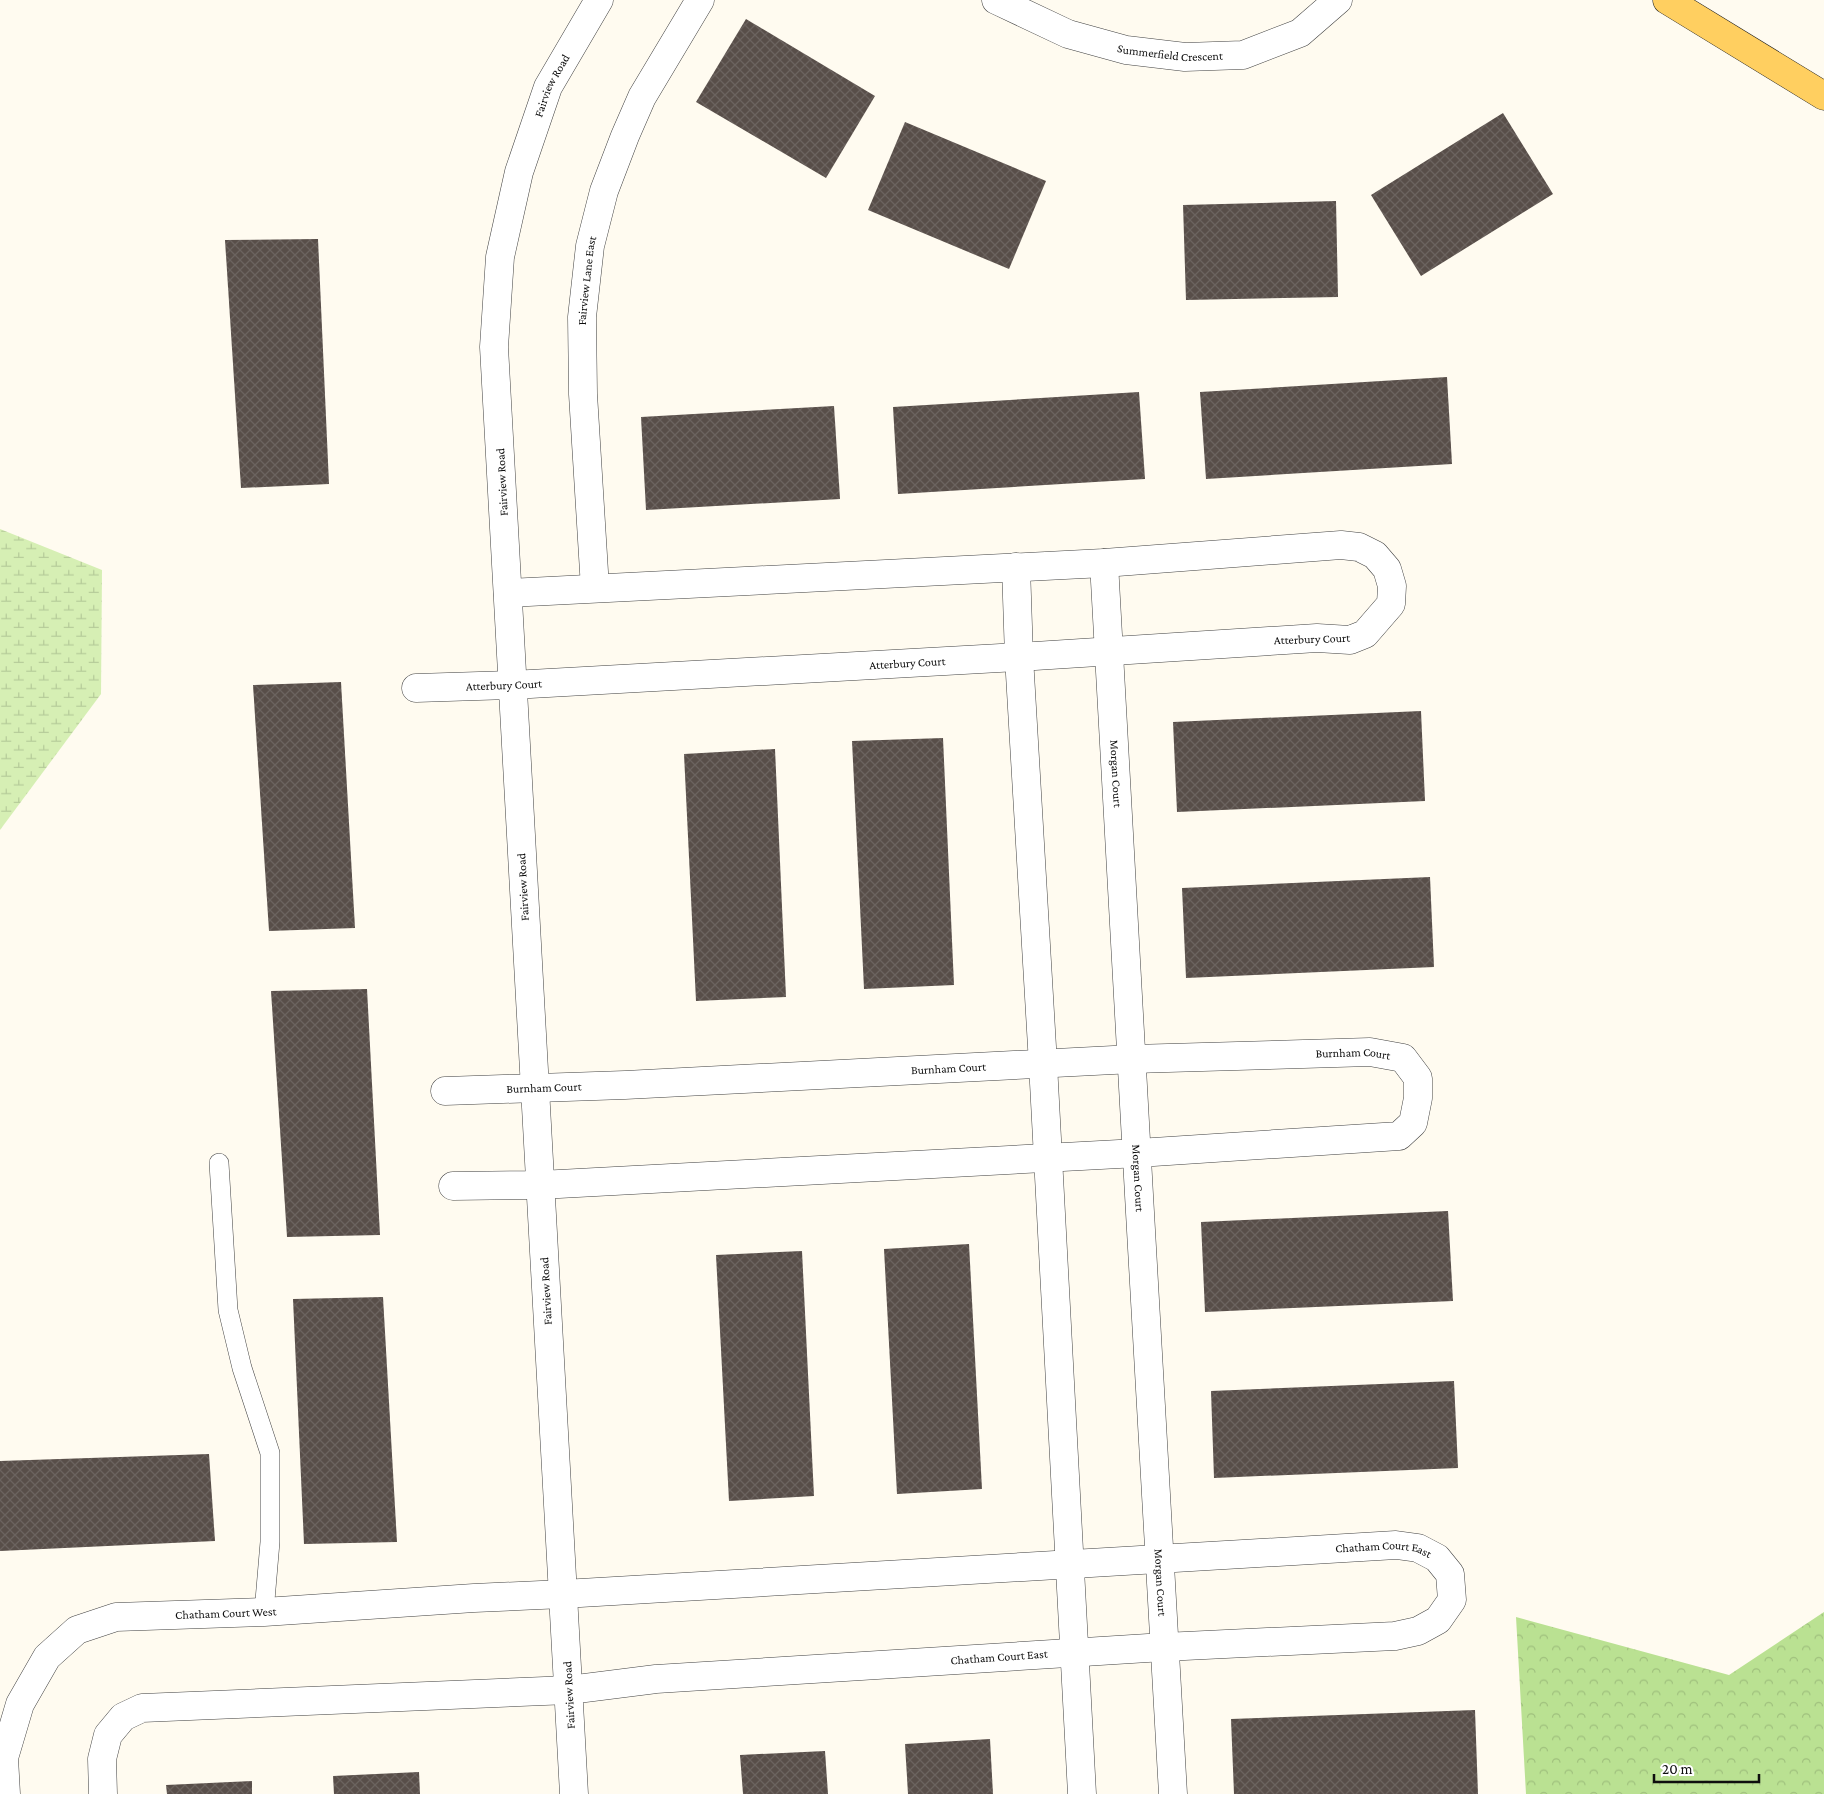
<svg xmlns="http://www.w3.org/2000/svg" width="1824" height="1794" font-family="'Crimson Pro',serif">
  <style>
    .forest { fill: url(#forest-crowns) }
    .wetland { fill: url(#wetland-marsh) }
    .building { fill: url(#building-cross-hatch) }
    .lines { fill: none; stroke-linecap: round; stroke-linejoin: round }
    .service-casing { stroke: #414141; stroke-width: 20 }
    .minor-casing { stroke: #414141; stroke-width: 29 }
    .primary-casing { stroke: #1f1f1f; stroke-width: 29 }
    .service { stroke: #fff; stroke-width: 19 }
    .minor { stroke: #fff; stroke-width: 28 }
    .primary { stroke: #ffcf60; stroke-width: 28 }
    .labels { text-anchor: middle; stroke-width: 5; stroke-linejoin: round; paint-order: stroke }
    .street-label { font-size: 12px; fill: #0e0e0e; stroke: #fff }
  </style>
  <defs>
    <pattern id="forest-crowns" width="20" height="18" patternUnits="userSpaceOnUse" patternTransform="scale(1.25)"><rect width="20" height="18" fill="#bae192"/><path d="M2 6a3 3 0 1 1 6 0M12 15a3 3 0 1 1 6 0" fill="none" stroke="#9fc07d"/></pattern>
    <pattern id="wetland-marsh" width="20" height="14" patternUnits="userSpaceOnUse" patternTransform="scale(1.25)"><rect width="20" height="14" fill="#d6efb4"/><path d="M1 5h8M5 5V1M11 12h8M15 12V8" fill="none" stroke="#b6cc9a"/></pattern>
    <pattern id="building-cross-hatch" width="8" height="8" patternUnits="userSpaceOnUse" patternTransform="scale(1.25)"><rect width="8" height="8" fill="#584e49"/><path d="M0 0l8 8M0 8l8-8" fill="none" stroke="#6b635f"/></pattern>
  </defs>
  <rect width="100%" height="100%" fill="#fffbf0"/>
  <!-- forest -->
  <path class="forest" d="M1824 1612V1794H1526L1516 1617 1729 1675Z"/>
  <!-- wetland -->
  <path class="wetland" d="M0 529 102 570 101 694 0 830Z"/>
  <!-- building -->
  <g class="building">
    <path d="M746 19 875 96 826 178 696 102Z"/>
    <path d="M1503 113 1553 194 1421 276 1371 195Z"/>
    <path d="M905 122 1046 181 1009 269 868 210Z"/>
    <path d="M1336 201 1338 297 1186 300 1183 205Z"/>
    <path d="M318 239 329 484 241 488 225 240Z"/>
    <path d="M1447 377 1452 464 1206 479 1200 392Z"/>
    <path d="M1139 392 1145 479 898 494 893 407Z"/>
    <path d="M834 406 840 499 646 510 641 417Z"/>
    <path d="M341 682 355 928 269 931 253 685Z"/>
    <path d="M1421 711 1425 801 1177 812 1173 722Z"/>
    <path d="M943 738 954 985 864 989 852 741Z"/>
    <path d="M775 749 786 997 696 1001 684 754Z"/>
    <path d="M1430 877 1434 967 1186 978 1182 888Z"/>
    <path d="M367 989 380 1235 287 1237 271 991Z"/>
    <path d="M1448 1211 1453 1301 1205 1312 1201 1222Z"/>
    <path d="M969 1244 982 1489 897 1494 884 1249Z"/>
    <path d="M802 1251 814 1496 729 1501 716 1255Z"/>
    <path d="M383 1297 397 1542 304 1544 293 1299Z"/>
    <path d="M1454 1381 1458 1468 1214 1478 1211 1391Z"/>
    <path d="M209 1454 215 1541 0 1551V1461Z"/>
    <path d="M1475 1710 1478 1794H1234L1231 1719Z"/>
    <path d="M990 1739 993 1794H908L905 1744Z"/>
    <path d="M825 1751 828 1794H743L740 1755Z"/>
    <path d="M419 1772 420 1794H334L333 1776Z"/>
    <path d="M252 1781V1794H167L166 1785Z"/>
  </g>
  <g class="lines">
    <defs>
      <path id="service" d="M219 1163 228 1310 242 1368 270 1453V1542L264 1612"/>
      <g id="minor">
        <path id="s1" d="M996 0 1068 34 1126 50 1185 57 1243 55 1300 33 1338 0"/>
        <path id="s2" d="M1104 563C1128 973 1148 1384 1173 1794"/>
        <path d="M1016 567 1019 657 1043 1064 1082 1794"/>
        <path id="s3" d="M595 588 583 394 582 317 590 246 604 191 625 136 642 97 700 0"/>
        <path id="s4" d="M416 688 512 685 1019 657 1317 638 1350 640 1365 634 1391 604 1392 586 1387 569 1375 555 1359 547 1341 545 1104 563 508 593"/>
        <path id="s5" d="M445 1091 625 1085 1133 1059 1370 1052 1403 1058 1418 1078V1098L1413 1123 1399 1136 1138 1153 540 1185 453 1186"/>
        <path id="s6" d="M6 1794 4 1758 20 1704 47 1657 77 1630 116 1617 264 1612 474 1598 563 1594 1396 1545 1418 1548 1437 1558 1450 1574 1452 1600 1438 1620 1418 1631 1395 1636 1164 1647 656 1679 569 1690 142 1708 123 1717 108 1735 102 1759 103 1794"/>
        <path id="s7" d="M574 1794 494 347 500 257 519 172 548 87 599 0"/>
      </g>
      <path id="primary" d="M1667 0 1824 96"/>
    </defs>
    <!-- service casing -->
    <use href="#service" class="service-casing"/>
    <!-- minor casing -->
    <use href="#minor" class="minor-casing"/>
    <!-- primary casing -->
    <use href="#primary" class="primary-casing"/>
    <!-- service -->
    <use href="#service" class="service"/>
    <!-- minor -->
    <use href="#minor" class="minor"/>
    <!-- primary -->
    <use href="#primary" class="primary"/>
  </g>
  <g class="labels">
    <!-- street labels -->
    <g class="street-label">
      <text dy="4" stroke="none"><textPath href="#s1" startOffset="184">Summerfield Crescent</textPath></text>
      <text dy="4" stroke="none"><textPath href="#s7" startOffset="1719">Fairview Road</textPath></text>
      <text dy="4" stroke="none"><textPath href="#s3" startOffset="308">Fairview Lane East</textPath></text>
      <text transform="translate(502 482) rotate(-93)" y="4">Fairview Road</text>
      <text transform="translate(1312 639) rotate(-2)" y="4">Atterbury Court</text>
      <text dy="4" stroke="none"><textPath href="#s4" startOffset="492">Atterbury Court</textPath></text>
      <text dy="4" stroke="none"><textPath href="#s4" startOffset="88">Atterbury Court</textPath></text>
      <text dy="4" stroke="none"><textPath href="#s2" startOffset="211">Morgan Court</textPath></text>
      <text transform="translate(523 887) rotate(-93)" y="4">Fairview Road</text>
      <text dy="4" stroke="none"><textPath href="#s5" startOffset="909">Burnham Court</textPath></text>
      <text dy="4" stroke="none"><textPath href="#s5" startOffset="504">Burnham Court</textPath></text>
      <text dy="4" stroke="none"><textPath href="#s5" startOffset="99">Burnham Court</textPath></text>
      <text dy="4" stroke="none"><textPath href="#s2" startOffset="616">Morgan Court</textPath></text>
      <text transform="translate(546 1291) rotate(-93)" y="4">Fairview Road</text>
      <text dy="4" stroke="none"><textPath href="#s6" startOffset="1498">Chatham Court East</textPath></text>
      <text dy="4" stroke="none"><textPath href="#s2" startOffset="1021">Morgan Court</textPath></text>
      <text dy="4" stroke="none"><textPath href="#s6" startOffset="338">Chatham Court West</textPath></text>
      <text transform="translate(999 1657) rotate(-4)" y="4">Chatham Court East</text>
      <text transform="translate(569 1695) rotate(-93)" y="4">Fairview Road</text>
    </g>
  </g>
  <!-- scale -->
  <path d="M1654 1774v8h105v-8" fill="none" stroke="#0e0e0e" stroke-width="2.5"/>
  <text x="1662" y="1774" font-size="15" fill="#0e0e0e" stroke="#ffffff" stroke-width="4" paint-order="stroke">20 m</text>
</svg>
